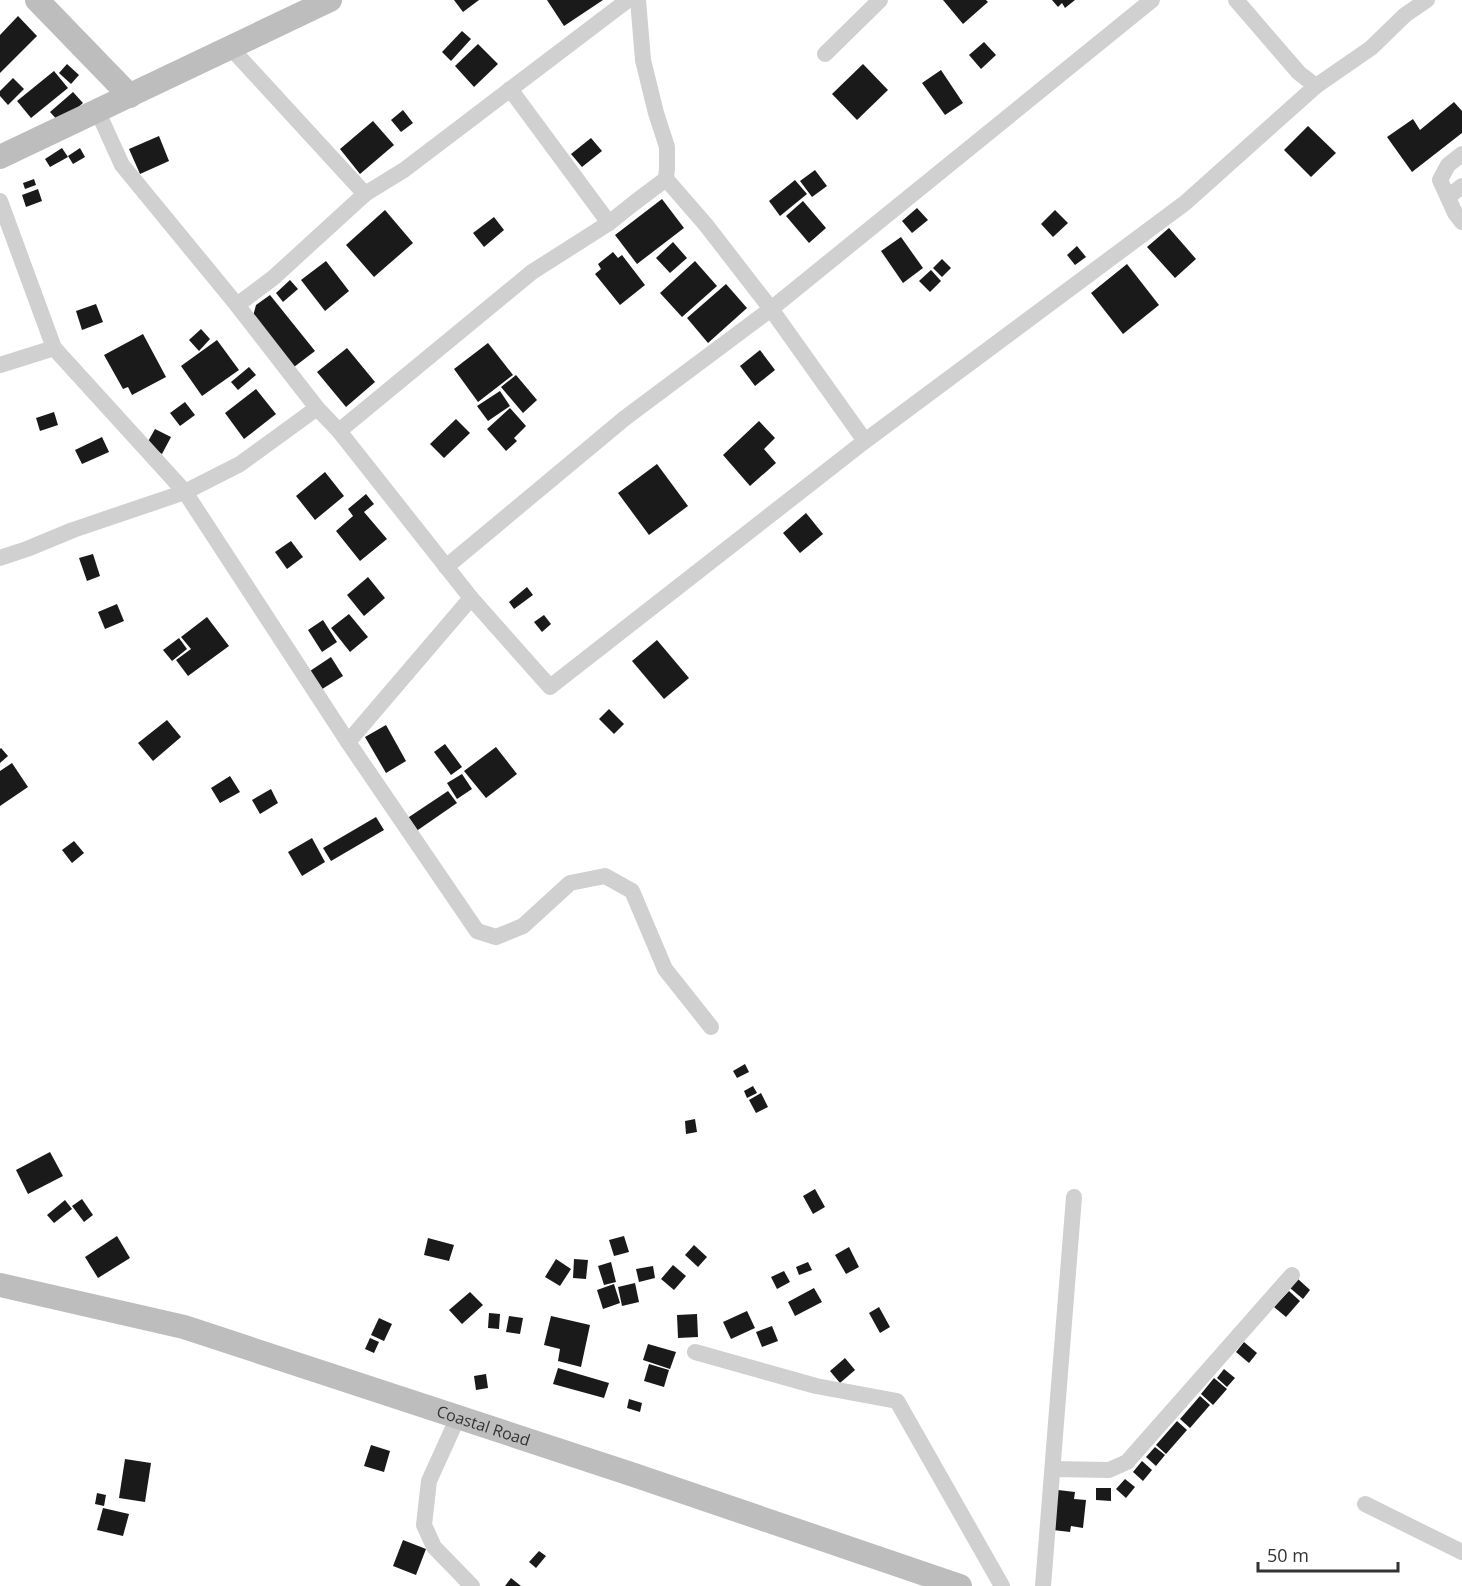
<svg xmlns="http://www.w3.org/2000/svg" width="1462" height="1586" font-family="'Open Sans',sans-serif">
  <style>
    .building { fill: #1a1a1a }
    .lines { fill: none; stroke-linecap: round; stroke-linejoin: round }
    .street { stroke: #d0d0d0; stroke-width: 16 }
    .secondary { stroke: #bdbdbd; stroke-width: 24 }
    .labels { text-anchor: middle; stroke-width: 6; stroke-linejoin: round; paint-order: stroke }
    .street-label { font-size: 16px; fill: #333; stroke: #fff }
  </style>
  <rect width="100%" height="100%" fill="#fff"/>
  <!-- building -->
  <g class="building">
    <path d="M454 0H479L463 12Z"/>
    <path d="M547 0H603L564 26Z"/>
    <path d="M943 0H986L988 2 963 24Z"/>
    <path d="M1052 0H1075L1065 8 1062 3 1058 7Z"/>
    <path d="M18 16 37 36 0 73V35Z"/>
    <path d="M462 31 471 39 451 61 442 52Z"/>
    <path d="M984 42 996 55 981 69 969 55Z"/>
    <path d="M478 44 498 64 474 87 455 66Z"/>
    <path d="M67 64 79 75 71 84 59 73Z"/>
    <path d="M863 64 888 90 857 120 832 94Z"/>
    <path d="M941 70 963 103 945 115 922 83Z"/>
    <path d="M54 71 68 88 31 118 17 101Z"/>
    <path d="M13 78 24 89 8 105 0 96V91Z"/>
    <path d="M73 92 83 103 60 123 50 112Z"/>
    <path d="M1454 102 1462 111V133L1412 172 1387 137 1413 119 1420 130Z"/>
    <path d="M403 110 413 123 401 132 391 120Z"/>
    <path d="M373 121 394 145 360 174 340 149Z"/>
    <path d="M1308 126 1336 153 1311 177 1284 150Z"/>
    <path d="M159 136 169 161 140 174 129 149Z"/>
    <path d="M591 138 602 151 582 167 571 154Z"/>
    <path d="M62 148 68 157 50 167 45 159Z"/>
    <path d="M80 148 85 157 73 164 68 156Z"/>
    <path d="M815 170 827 186 812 197 800 181Z"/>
    <path d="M34 179 36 185 25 189 23 183Z"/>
    <path d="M795 180 807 194 780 216 769 201Z"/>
    <path d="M38 189 42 201 26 207 22 195Z"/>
    <path d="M662 199 684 228 637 264 615 235Z"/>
    <path d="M803 201 826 228 809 243 786 216Z"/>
    <path d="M917 208 928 220 912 233 902 221Z"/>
    <path d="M385 210 413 243 374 277 346 245Z"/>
    <path d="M1055 210 1068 223 1053 237 1041 224Z"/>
    <path d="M494 217 504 230 484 247 473 233Z"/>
    <path d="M1169 228 1196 259 1175 278 1147 247Z"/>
    <path d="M901 237 923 268 903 283 881 251Z"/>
    <path d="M673 242 687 258 670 273 656 258Z"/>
    <path d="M1077 246 1086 257 1075 265 1067 255Z"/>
    <path d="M613 252 618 258 622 255 645 285 620 305 595 274 601 269 598 264Z"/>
    <path d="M942 259 951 268 942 277 933 268Z"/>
    <path d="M326 261 349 291 325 311 301 280Z"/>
    <path d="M695 261 717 286 682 317 660 293Z"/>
    <path d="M1127 264 1159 305 1123 334 1091 293Z"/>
    <path d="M931 270 941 281 930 292 919 281Z"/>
    <path d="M290 280 298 289 283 302 276 293Z"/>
    <path d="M726 284 747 308 708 343 687 318Z"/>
    <path d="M270 295 315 351 294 367 253 316 256 305Z"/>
    <path d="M96 304 103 322 82 330 76 311Z"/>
    <path d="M201 329 210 339 199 351 189 340Z"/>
    <path d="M143 334 166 377 132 395 128 387 123 389 104 355Z"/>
    <path d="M217 340 239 370 202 396 181 366Z"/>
    <path d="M488 343 513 375 478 402 454 369Z"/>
    <path d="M347 348 375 382 346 407 317 372Z"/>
    <path d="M760 350 775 370 755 386 740 366Z"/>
    <path d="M249 367 256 375 238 390 231 382Z"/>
    <path d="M516 375 537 400 523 413 501 387Z"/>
    <path d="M256 389 276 414 244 439 225 413Z"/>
    <path d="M500 391 510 406 488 421 477 406Z"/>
    <path d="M185 402 195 415 180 426 170 413Z"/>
    <path d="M510 408 526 426 514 438 517 441 506 451 487 429Z"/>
    <path d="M54 412 58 425 40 431 36 418Z"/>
    <path d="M456 419 470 433 444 458 430 444Z"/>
    <path d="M759 421 775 438 764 449 776 463 750 486 723 455Z"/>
    <path d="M155 429 171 437 162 454 146 445Z"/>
    <path d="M102 437 109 452 82 464 75 450Z"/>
    <path d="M657 464 688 506 649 535 618 493Z"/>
    <path d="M325 472 344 496 315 520 296 496Z"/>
    <path d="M366 494 374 504 364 512 387 539 360 561 336 531 353 516 348 509Z"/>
    <path d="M806 513 823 534 800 553 783 533Z"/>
    <path d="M291 541 303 557 287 569 275 552Z"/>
    <path d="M93 554 100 576 87 581 79 558Z"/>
    <path d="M368 577 385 598 364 616 347 595Z"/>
    <path d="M527 587 533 595 514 609 509 602Z"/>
    <path d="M117 604 124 621 105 629 98 612Z"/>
    <path d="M349 614 368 637 350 652 331 628Z"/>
    <path d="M544 615 551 624 542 632 534 622Z"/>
    <path d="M207 617 229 646 188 676 176 660 191 649 181 637Z"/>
    <path d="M323 620 337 642 322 652 308 630Z"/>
    <path d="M179 638 187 649 172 661 163 650Z"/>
    <path d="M657 640 689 678 664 699 632 661Z"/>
    <path d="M331 657 343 676 319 691 307 673Z"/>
    <path d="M609 709 624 724 614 734 599 719Z"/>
    <path d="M167 720 181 737 153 761 138 743Z"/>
    <path d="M386 725 406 761 386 773 365 737Z"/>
    <path d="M445 744 462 767 451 775 434 752Z"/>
    <path d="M496 747 517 774 486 798 464 771Z"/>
    <path d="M1 748 8 756 0 763V749Z"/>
    <path d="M12 763 28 787 0 806V771Z"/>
    <path d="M462 774 472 789 457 799 447 783Z"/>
    <path d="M230 776 240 792 220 803 211 788Z"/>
    <path d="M271 789 278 803 260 814 252 800Z"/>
    <path d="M448 791 457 803 415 832 406 819Z"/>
    <path d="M376 817 384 830 331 861 323 848Z"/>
    <path d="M312 838 325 862 302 876 288 852Z"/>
    <path d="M74 841 84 853 72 863 62 850Z"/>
    <path d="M745 1064 749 1072 737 1078 733 1071Z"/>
    <path d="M753 1086 757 1093 747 1098 744 1091Z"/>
    <path d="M761 1093 768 1107 756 1113 749 1100Z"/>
    <path d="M695 1119 697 1132 686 1134 685 1121Z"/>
    <path d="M50 1152 63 1176 28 1194 16 1170Z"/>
    <path d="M815 1189 825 1207 813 1214 803 1196Z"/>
    <path d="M82 1199 93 1215 84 1222 72 1206Z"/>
    <path d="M65 1200 72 1209 54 1223 47 1215Z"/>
    <path d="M117 1236 130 1258 98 1278 85 1257Z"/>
    <path d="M624 1236 629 1252 614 1256 609 1240Z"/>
    <path d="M428 1238 454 1245 449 1261 424 1255Z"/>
    <path d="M694 1245 707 1257 698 1267 685 1255Z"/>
    <path d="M849 1247 859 1267 846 1274 835 1255Z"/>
    <path d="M556 1259 571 1269 560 1286 545 1277Z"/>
    <path d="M574 1259 588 1260 586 1279 573 1278Z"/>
    <path d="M611 1262 616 1282 604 1285 598 1266Z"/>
    <path d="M808 1262 812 1270 799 1275 796 1267Z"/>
    <path d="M673 1265 686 1276 674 1290 661 1279Z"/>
    <path d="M653 1266 655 1278 639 1282 636 1269Z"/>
    <path d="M784 1271 790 1282 777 1289 771 1277Z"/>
    <path d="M1298 1279 1310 1290 1303 1299 1290 1288Z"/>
    <path d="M635 1283 639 1302 622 1306 618 1287Z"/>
    <path d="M614 1284 620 1303 603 1309 597 1290Z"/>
    <path d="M814 1288 822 1302 795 1316 788 1302Z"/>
    <path d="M1289 1291 1300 1301 1286 1317 1274 1307Z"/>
    <path d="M470 1292 483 1305 462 1324 449 1310Z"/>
    <path d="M879 1307 890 1327 880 1333 869 1313Z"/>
    <path d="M747 1311 755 1328 731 1339 723 1322Z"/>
    <path d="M489 1313 500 1314 499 1329 488 1328Z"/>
    <path d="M697 1314 698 1337 678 1338 677 1315Z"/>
    <path d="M509 1316 523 1318 520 1334 506 1332Z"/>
    <path d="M551 1316 590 1325 581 1367 558 1361 560 1349 544 1345Z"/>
    <path d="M379 1318 392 1324 384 1341 371 1335Z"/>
    <path d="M772 1326 778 1341 762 1347 756 1332Z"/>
    <path d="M370 1338 379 1342 374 1353 365 1349Z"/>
    <path d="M1244 1342 1257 1353 1249 1363 1236 1352Z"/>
    <path d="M648 1344 676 1352 670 1369 643 1360Z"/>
    <path d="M845 1358 855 1370 840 1383 830 1371Z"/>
    <path d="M649 1364 669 1370 664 1387 644 1381Z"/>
    <path d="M558 1368 609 1383 604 1398 553 1384Z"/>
    <path d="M1224 1369 1235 1378 1227 1387 1217 1378Z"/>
    <path d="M486 1374 488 1388 476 1390 474 1376Z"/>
    <path d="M1214 1378 1227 1389 1213 1405 1201 1394Z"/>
    <path d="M1200 1396 1210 1405 1190 1428 1180 1419Z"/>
    <path d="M629 1399 642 1403 640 1412 627 1408Z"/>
    <path d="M1177 1421 1187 1430 1166 1454 1156 1445Z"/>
    <path d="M371 1445 390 1451 384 1472 364 1466Z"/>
    <path d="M1155 1447 1165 1455 1156 1466 1146 1457Z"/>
    <path d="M125 1459 151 1463 145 1502 119 1498Z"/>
    <path d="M1142 1461 1152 1470 1143 1481 1133 1472Z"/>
    <path d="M1125 1479 1135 1487 1126 1498 1116 1489Z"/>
    <path d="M1096 1488H1111V1501L1096 1500Z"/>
    <path d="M1058 1490 1075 1492 1074 1499 1086 1500 1083 1528 1071 1526 1070 1532 1053 1530Z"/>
    <path d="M97 1493 106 1495 104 1506 95 1504Z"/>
    <path d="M103 1508 129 1514 123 1536 97 1530Z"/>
    <path d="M403 1540 426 1549 416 1575 393 1566Z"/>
    <path d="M539 1551 546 1556 536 1568 529 1562Z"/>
    <path d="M511 1578 521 1586H505Z"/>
  </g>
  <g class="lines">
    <!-- street -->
    <g class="street">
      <path d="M638 0 643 60 656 113 667 147V168L666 179"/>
      <path d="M1236 0 1299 73 1316 86 1371 48 1405 15 1427 0"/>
      <path d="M230 47 365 194"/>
      <path d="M825 54 880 0"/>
      <path d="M510 89 609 223"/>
      <path d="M97 110 122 165 237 305 317 408 339 431 471 598 550 687 865 441 1185 203 1316 86"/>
      <path d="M1462 154 1448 165 1440 180 1455 213 1462 222"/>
      <path d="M1448 197 1462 186"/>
      <path d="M0 201 54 348 185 492 348 742 477 931 496 937 523 926 570 883 605 876 632 891 665 969 711 1027"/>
      <path d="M237 305 273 278 365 194 404 170 628 0"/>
      <path d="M0 365 54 348"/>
      <path d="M339 431 532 272 609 223 634 203 666 179 706 225 771 309 865 441"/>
      <path d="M0 558 27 549 73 530 185 492 240 464 317 408"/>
      <path d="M446 567 625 418 771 309 1152 0"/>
      <path d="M348 742 471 598"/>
      <path d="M695 1352 816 1386 897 1401 1002 1586"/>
      <path d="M458 1417 429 1481 424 1525 434 1547 472 1586"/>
      <path d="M1053 1469 1109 1470 1127 1462 1292 1275"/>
      <path d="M1365 1504 1462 1552"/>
      <path d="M1043 1586 1074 1197"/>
    </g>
    <!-- secondary -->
    <g class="secondary">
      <path d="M37 0 130 96"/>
      <path d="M0 157 330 0"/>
      <path id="s1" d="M0 1285 184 1327 631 1474 960 1586"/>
    </g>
  </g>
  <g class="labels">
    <!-- street labels -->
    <g class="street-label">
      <text dy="6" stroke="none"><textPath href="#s1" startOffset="504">Coastal Road</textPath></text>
    </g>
  </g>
  <!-- scale -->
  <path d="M1258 1562v9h140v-9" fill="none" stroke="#333333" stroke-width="3"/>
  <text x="1267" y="1562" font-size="18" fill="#333333" stroke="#ffffff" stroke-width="4.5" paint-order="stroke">50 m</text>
</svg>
